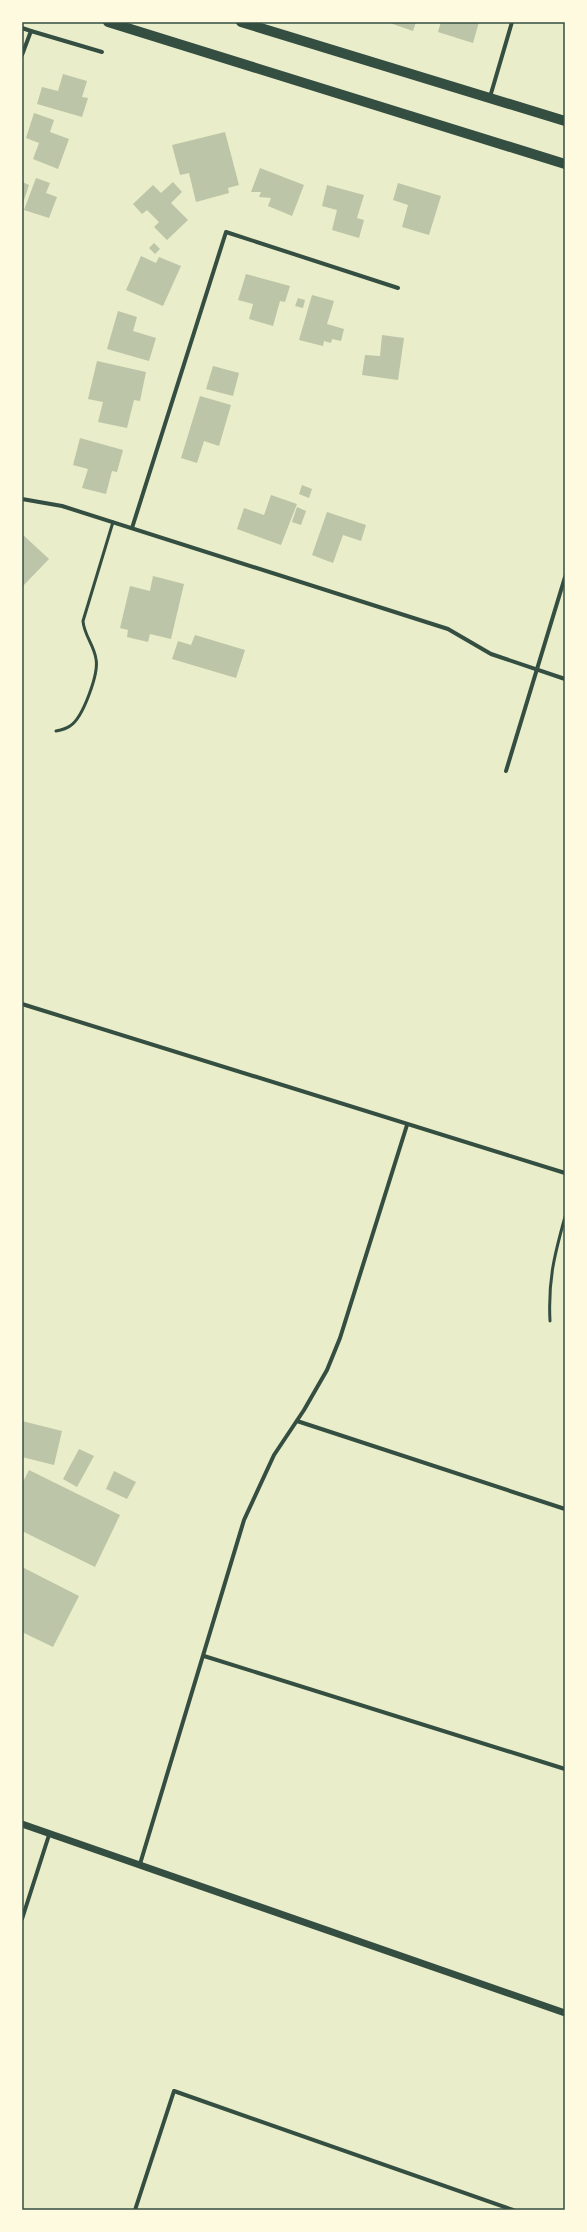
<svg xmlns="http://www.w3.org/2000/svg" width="587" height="2232" font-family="'Archivo Narrow',sans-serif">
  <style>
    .building { fill: #bcc5a7 }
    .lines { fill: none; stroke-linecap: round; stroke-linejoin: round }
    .service { stroke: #344e41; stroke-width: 3 }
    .minor { stroke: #344e41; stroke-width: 4 }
    .tertiary { stroke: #344e41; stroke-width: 7 }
    .primary { stroke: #344e41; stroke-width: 10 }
    .neatline { fill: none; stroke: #344e41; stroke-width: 1.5 }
  </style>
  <rect width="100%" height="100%" fill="#e9edc9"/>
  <!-- building -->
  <g class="building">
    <path d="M387 22H416L413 31Z"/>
    <path d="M441 22H479L473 43 438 32Z"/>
    <path d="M63 74 87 81 82 97 88 98 82 117 37 104 42 87 58 91Z"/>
    <path d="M34 113 54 120 50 132 69 139 58 169 33 159 39 143 26 138Z"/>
    <path d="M225 132 239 185 228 188 229 193 196 202 189 173 180 175 172 145Z"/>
    <path d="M260 168 304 185 292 216 268 206 271 198 259 197 261 192H251Z"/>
    <path d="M36 178 50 183 46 193 57 197 49 218 24 210Z"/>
    <path d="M22 182 29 185 22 206Z"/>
    <path d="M173 182 182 192 171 203 188 220 167 240 154 227 159 222 147 210 142 214 133 204 153 185 161 193Z"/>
    <path d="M398 183 441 196 429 235 402 227 408 205 393 200Z"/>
    <path d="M327 185 364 195 357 218 364 220 359 238 332 230 337 210 322 206Z"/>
    <path d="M154 243 160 249 155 254 149 248Z"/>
    <path d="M141 256 156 263 159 257 181 266 163 306 126 290Z"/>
    <path d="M246 274 290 286 285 302 280 301 273 326 249 319 253 304 238 300Z"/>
    <path d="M312 295 334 301 327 324 344 329 341 341 332 339 331 343 324 341 323 346 299 340Z"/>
    <path d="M298 298 305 300 303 308 295 306Z"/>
    <path d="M118 311 137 317 133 331 156 338 149 361 107 349Z"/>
    <path d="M382 335 404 338 398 380 362 375 365 355 380 356Z"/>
    <path d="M97 361 146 372 140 401 134 400 127 428 98 422 103 402 88 399Z"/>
    <path d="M213 366 239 373 233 396 206 389Z"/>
    <path d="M200 396 231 405 219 446 204 441 197 463 181 458Z"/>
    <path d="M80 438 123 450 117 472 112 471 106 494 82 488 88 469 73 465Z"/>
    <path d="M302 485 312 489 309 498 299 494Z"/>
    <path d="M271 495 297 504 281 545 237 529 244 508 264 515Z"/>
    <path d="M297 507 306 511 301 525 292 522Z"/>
    <path d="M327 512 366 525 361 541 343 535 333 563 312 555Z"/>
    <path d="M22 534 49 559 22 587Z"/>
    <path d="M153 576 184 584 171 639 150 634 148 642 127 637 128 630 120 628 130 586 150 591Z"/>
    <path d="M195 635 245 650 236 678 172 659 178 641 191 645Z"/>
    <path d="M22 1421 62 1431 54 1465 22 1457Z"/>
    <path d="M79 1449 94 1456 77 1487 63 1479Z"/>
    <path d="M29 1470 120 1515 95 1567 22 1531V1484Z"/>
    <path d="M114 1471 136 1482 127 1499 106 1489Z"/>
    <path d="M22 1567 79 1596 53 1647 22 1632Z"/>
  </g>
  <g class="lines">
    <!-- service -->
    <g class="service">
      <path d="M56 731C61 730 66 729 70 726 83 718 99 673 96 659 94 645 84 635 83 621L113 522"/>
      <path d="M550 1321C548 1281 554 1256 565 1217"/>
    </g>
    <!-- minor -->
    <g class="minor">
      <path d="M22 28 31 31"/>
      <path d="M22 55 31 31 102 52"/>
      <path d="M490 97 512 22"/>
      <path d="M22 499 62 506 448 629 491 654 565 679"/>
      <path d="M132 528 226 232 398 288"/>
      <path d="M506 771 565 577"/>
      <path d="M22 1004 565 1173"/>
      <path d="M297 1421 565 1509"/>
      <path d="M204 1656 565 1769"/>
      <path d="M140 1864 244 1520 274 1455 304 1410 327 1370 340 1338 407 1125"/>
      <path d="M22 1919 49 1835"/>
      <path d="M135 2210 174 2091 513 2210"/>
    </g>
    <!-- tertiary -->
    <path class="tertiary" d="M22 1824 565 2013"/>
    <!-- primary -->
    <g class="primary">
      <path d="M108 22 565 164"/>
      <path d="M241 22 565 121"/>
    </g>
  </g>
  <!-- border -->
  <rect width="587" height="2232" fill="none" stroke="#fefae0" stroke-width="46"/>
  <rect x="23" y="23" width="541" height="2186" class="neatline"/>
</svg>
